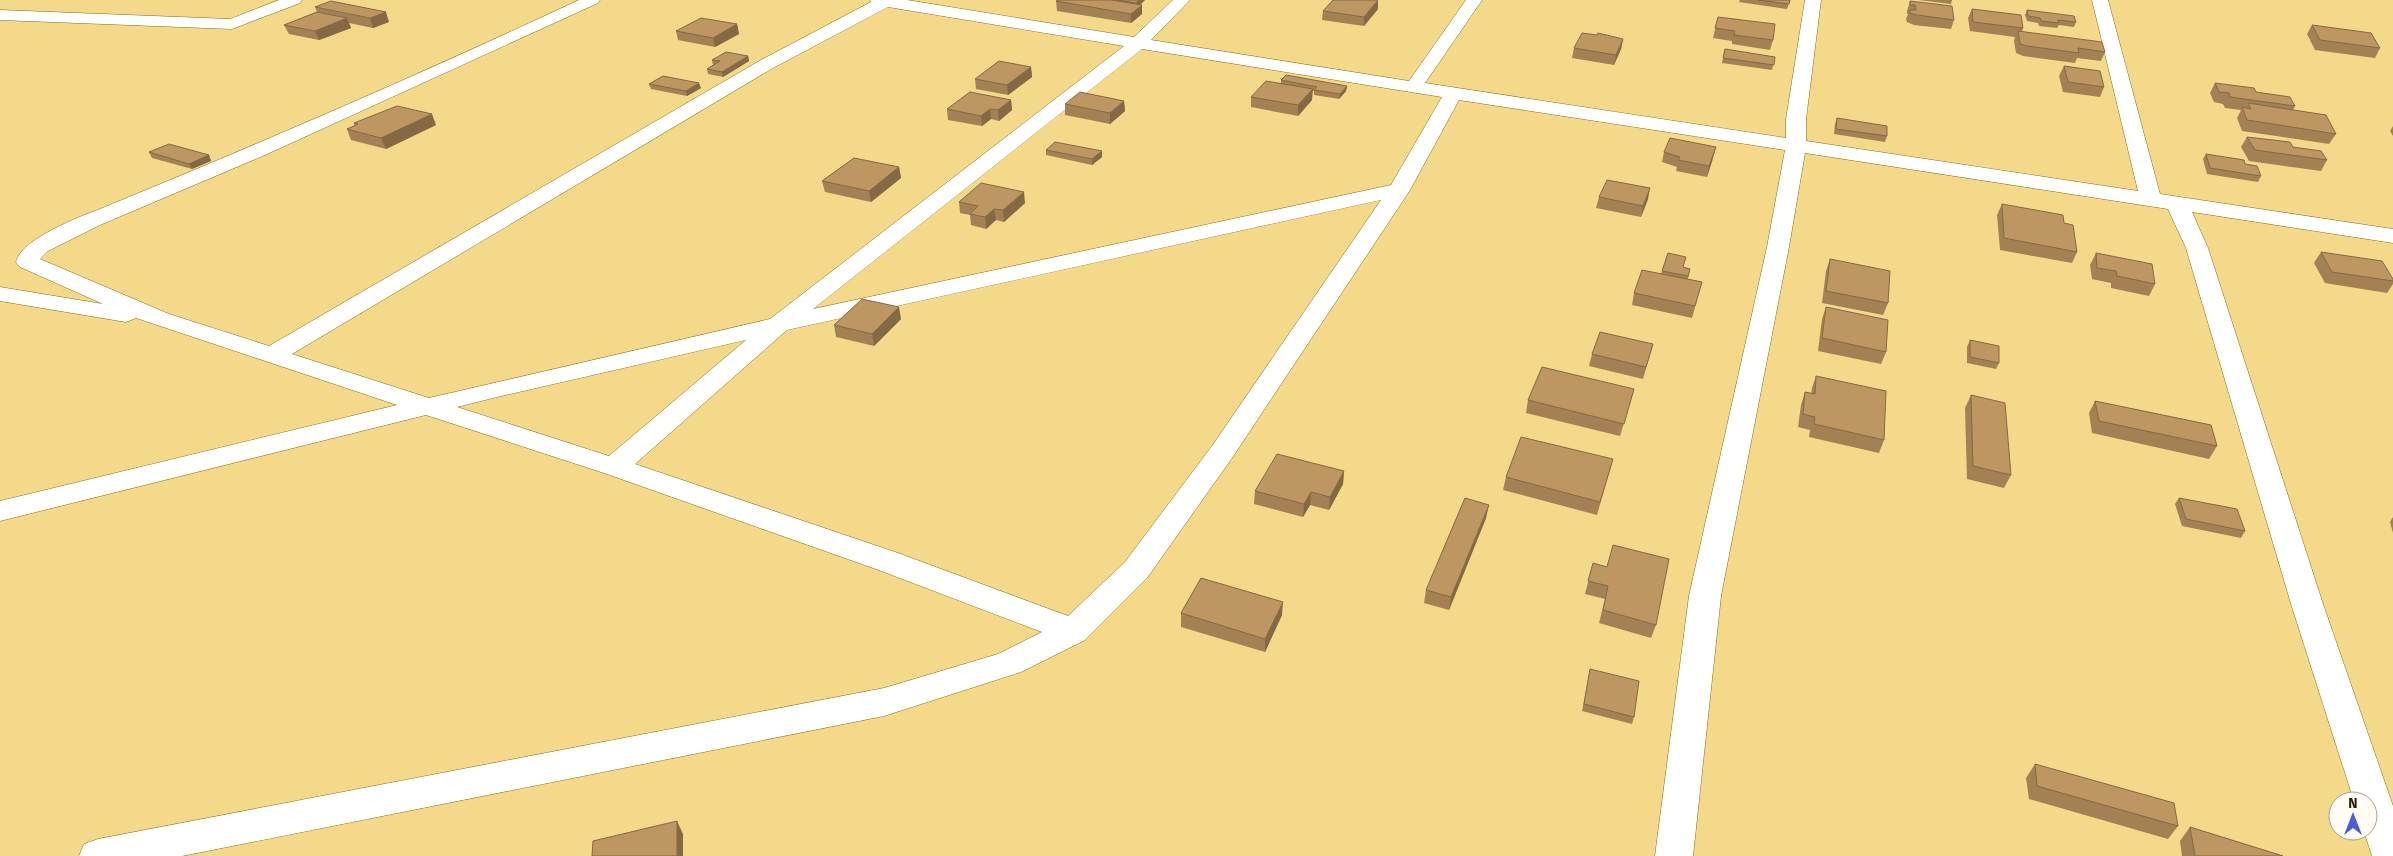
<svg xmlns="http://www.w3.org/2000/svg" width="2393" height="856" font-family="'Fira Sans',sans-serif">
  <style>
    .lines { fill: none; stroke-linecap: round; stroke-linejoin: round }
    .street-casing { stroke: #866f17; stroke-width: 1 }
    .street { fill: #fff; fill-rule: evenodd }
    .wall { fill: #a38154 }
    .shaded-wall { fill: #856945 }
    .building { fill: #be9662; stroke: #856945 }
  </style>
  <rect width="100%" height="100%" fill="#f3d989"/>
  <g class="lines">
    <defs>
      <g id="street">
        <path d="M279 0H302L300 3 232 29 0 20V10L230 19Z"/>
        <path d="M579 0H600L598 3 265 155 100 225 48 251 40 259 169 314 269 346 761 60 871 2 870 0H907L1134 37 1173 0H1190L1151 40 1409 81 1466 0H1482L1425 83 1786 138V119L1805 0H1821L1806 119V141L2138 191 2092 0H2108L2160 194 2393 229V243L2192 212 2208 248 2323 604 2393 806V856H2372L2364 831H2368V801H2354L2291 604 2186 248 2168 209 1805 153 1789 247 1721 596 1693 856H1655L1689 596 1767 247 1785 150 1459 100 1410 190 1232 458 1147 578 1085 640 1021 672 884 716 182 856H79L84 844 98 839 884 688 998 654 1042 632 876 569 604 473 426 415 0 521V501L397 405 136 318 126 322 0 301V287L103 304 20 267 16 262C21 239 79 217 100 209 261 143 421 74 579 0ZM888 7 1124 46 770 319 429 398 292 354 773 68ZM1142 49 1442 97 1391 185 813 309ZM1381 200 1212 446 1125 562 1068 616 898 553 635 464 787 330ZM746 340 609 456 457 407 497 397Z"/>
      </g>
    </defs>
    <!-- street casing -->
    <use href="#street" class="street-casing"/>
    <!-- street -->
    <use href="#street" class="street"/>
  </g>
  <!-- wall -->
  <g class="wall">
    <path d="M1058 0H1145L1140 5H1142V14L1131 23 1057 11 1056 1Z"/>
    <path d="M1740 0H1790L1787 9 1739 2Z"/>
    <path d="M1918 0H1952L1951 4Z"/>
    <path d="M1910 1 1954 20 1951 29 1914 25 1907 22 1906 19 1908 14H1907V11Z"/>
    <path d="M315 7 389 22 373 28 349 23 351 28 319 40 289 34 284 25 317 12Z"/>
    <path d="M1378 9 1364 26 1322 20 1323 11Z"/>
    <path d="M1972 9 2023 28 2022 32 2105 52 2101 61 2077 58 2075 63 2023 56 2016 53 2014 41 2015 37 1970 31 1968 18Z"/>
    <path d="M2027 10 2076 22 2074 27 2059 25 2057 28 2039 26 2038 23 2027 21 2025 15Z"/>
    <path d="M1718 17 1773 40 1770 50 1732 44V41L1713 38Z"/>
    <path d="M737 24 739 34 715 47 678 40 676 31Z"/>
    <path d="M2312 25 2380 48 2375 58 2315 50 2307 34Z"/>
    <path d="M1623 39 1621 49 1614 65 1572 58 1574 48Z"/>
    <path d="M1725 49 1775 57 1772 70 1722 63Z"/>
    <path d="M748 56 749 61 723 77 708 74 707 69 713 65 712 60Z"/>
    <path d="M2064 66 2104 87 2100 97 2063 92 2059 76Z"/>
    <path d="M1031 67 1032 77 1008 95 976 89 975 79Z"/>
    <path d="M1281 80 1347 86 1346 91 1339 99 1314 95V91H1312V100L1298 116 1251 107V97L1281 84Z"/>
    <path d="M2215 83 2256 92 2295 106 2293 110 2336 134 2329 144 2242 131 2237 118 2241 110 2225 108 2223 104 2214 102 2210 93Z"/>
    <path d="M649 84 701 88 687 96 651 89Z"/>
    <path d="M1011 100 1012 110 999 121 991 119 982 126 948 120 947 109Z"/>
    <path d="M1124 101 1125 111 1110 124 1065 115V104Z"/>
    <path d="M1837 118 1887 136 1885 142 1834 134 1835 124Z"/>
    <path d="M354 123 436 125 386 149 351 140 347 129 355 126Z"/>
    <path d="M2393 126V136L2390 131Z"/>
    <path d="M2247 137 2293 147 2327 160 2321 171 2249 161 2241 147Z"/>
    <path d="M1046 150 1102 151V157L1092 165 1046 155Z"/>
    <path d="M149 152 209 155 211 161 192 169 152 158Z"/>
    <path d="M1664 152 1713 158 1707 177 1676 171 1677 167 1662 162Z"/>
    <path d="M2206 154 2245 164 2261 176 2258 182 2207 174 2203 159Z"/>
    <path d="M899 167 901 178 871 202 825 192 822 181Z"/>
    <path d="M1599 197 1648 199 1641 217 1596 208Z"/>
    <path d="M959 202 1025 203 1004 222 996 220 986 229 971 225 970 215 960 213Z"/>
    <path d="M2002 204 2064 223 2077 252 2072 263 2000 250 1997 215Z"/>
    <path d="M2321 252 2393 279V284L2387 293 2325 283 2314 263Z"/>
    <path d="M1668 253 1683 268 1690 269 1688 279 1702 282 1692 318 1632 305 1634 293 1661 274Z"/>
    <path d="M2096 253 2155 284 2149 296 2111 288V283L2092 279 2090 265Z"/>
    <path d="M1830 259 1888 303 1883 315 1822 303 1826 271Z"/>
    <path d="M1826 307 1886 352 1881 364 1818 351 1822 319Z"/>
    <path d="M901 319 874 346 836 337 834 325Z"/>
    <path d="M1970 340 1999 363 1996 369 1967 363V347Z"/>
    <path d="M1653 344 1643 379 1589 366 1592 354Z"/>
    <path d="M1816 376 1884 440 1879 453 1809 437 1810 430 1798 427 1801 405 1805 392 1811 394 1812 388Z"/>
    <path d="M1634 389 1620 436 1526 413 1528 400Z"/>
    <path d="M1971 395 2011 475 2004 488 1967 479 1965 408Z"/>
    <path d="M2095 401 2217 446 2209 459 2092 433 2089 413Z"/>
    <path d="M1613 459 1597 515 1503 490 1506 477Z"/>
    <path d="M1344 471 1343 484 1329 510 1310 505 1303 517 1254 504 1255 491Z"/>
    <path d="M2179 498 2245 531 2241 538 2182 526 2175 504Z"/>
    <path d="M2393 517V533L2390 522Z"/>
    <path d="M1486 518 1449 610 1424 603 1426 590Z"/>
    <path d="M1593 563 1656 625 1651 638 1599 623 1605 599 1585 594Z"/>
    <path d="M1181 613 1282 615 1265 652 1181 627Z"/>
    <path d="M1590 669 1634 717 1632 724 1582 711Z"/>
    <path d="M2035 764 2178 826 2168 839 2029 799 2026 778Z"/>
    <path d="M2190 827 2283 856H2182L2180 841Z"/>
  </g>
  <!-- shaded-wall -->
  <g class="shaded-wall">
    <path d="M1139 0H1145L1136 8V3Z"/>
    <path d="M1378 0V9L1364 26V17Z"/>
    <path d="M1142 5V14L1131 23V14Z"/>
    <path d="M386 12 389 22 373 28 370 18Z"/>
    <path d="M347 18 351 28 319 40 315 31Z"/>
    <path d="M737 24 739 34 715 47 713 38Z"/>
    <path d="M1623 39 1621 49 1614 65 1616 55Z"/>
    <path d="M748 56 749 61 723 77 722 72Z"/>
    <path d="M1031 67 1032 77 1008 95 1007 85Z"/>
    <path d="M699 83 701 88 687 96 686 91Z"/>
    <path d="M1347 86 1346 91 1339 99 1340 94Z"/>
    <path d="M1313 89 1312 100 1298 116V105Z"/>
    <path d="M1011 100 1012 110 999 121 998 110Z"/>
    <path d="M1124 101 1125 111 1110 124V113Z"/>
    <path d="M990 109 991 119 982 126 981 116Z"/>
    <path d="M432 114 436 125 386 149 381 138Z"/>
    <path d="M1716 147 1713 158 1707 177 1709 166Z"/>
    <path d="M1102 151V157L1092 165V159Z"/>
    <path d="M209 155 211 161 192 169 189 164Z"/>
    <path d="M899 167 901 178 871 202 869 191Z"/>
    <path d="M1650 188 1648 199 1641 217 1643 206Z"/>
    <path d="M1024 192 1025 203 1004 222 1003 210Z"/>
    <path d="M994 209 996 220 986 229 985 217Z"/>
    <path d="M899 307 901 319 874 346 872 334Z"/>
    <path d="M1344 471 1343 484 1329 510 1330 497Z"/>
    <path d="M1311 492 1310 505 1303 517 1304 504Z"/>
    <path d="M1489 505 1486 518 1449 610 1451 597Z"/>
    <path d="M1283 602 1282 615 1265 652V639Z"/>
    <path d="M677 821 683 834V856H677Z"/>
  </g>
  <!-- building -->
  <g class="building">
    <path d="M1058 0H1111L1142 5 1131 14 1056 1Z"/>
    <path d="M1117 0H1139L1136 3Z"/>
    <path d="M1333 0H1378L1364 17 1323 11Z"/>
    <path d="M1758 0H1790L1789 4Z"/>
    <path d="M331 1 386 12 370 18 315 7Z"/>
    <path d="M1910 1 1952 6 1954 20 1917 15 1910 13V10H1916L1915 5H1910Z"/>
    <path d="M1972 9 2021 15 2023 28 1973 22Z"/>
    <path d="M2027 10 2074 16 2076 22 2058 20 2059 23 2041 21 2040 18 2028 16Z"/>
    <path d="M317 12 347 18 315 31 284 25Z"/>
    <path d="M1718 17 1775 24 1773 40 1734 35 1735 31 1715 28Z"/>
    <path d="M701 18 737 24 713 38 676 31Z"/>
    <path d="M2312 25 2371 33 2380 48 2320 40Z"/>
    <path d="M2018 31 2102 42 2105 52 2078 48 2079 53 2027 46 2020 44Z"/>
    <path d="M1582 33 1597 35 1598 33 1623 39 1616 55 1574 48Z"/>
    <path d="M1725 49 1775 57 1774 65 1723 58Z"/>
    <path d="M726 52 748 56 722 72 707 69 720 61 712 60Z"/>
    <path d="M999 61 1031 67 1007 85 975 79Z"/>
    <path d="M2064 66 2100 71 2104 87 2068 82Z"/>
    <path d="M1286 75 1347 86 1340 94 1314 90 1317 87 1281 80Z"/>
    <path d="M663 76 699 83 686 91 649 84Z"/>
    <path d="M1266 81 1313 89 1298 105 1251 97Z"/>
    <path d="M2215 83 2254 88 2256 92 2290 97 2295 106 2230 97 2229 93 2219 92Z"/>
    <path d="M970 92 1011 100 998 110 990 109 981 116 947 109Z"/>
    <path d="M1080 92 1124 101 1110 113 1065 104Z"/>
    <path d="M2248 103 2326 115 2336 134 2247 120 2242 107 2251 109Z"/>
    <path d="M397 106 432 114 381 138 347 129 358 124 354 123Z"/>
    <path d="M1837 118 1887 126V136L1836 129Z"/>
    <path d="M2247 137 2290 142 2293 147 2321 151 2327 160 2255 150Z"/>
    <path d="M1670 138 1716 147 1709 166 1678 160 1680 157 1664 152Z"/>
    <path d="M1055 142 1102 151 1092 159 1046 150Z"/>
    <path d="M169 144 209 155 189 164 149 152Z"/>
    <path d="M2206 154 2244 160 2245 164 2257 166 2261 176 2210 168Z"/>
    <path d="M854 158 899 167 869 191 822 181Z"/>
    <path d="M1607 180 1650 188 1643 206 1599 197Z"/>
    <path d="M981 183 1024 192 1003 210 994 209 985 217 970 214 978 206 959 202Z"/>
    <path d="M2002 204 2063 215 2064 223 2073 225 2077 252 2004 238Z"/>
    <path d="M2321 252 2382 261 2393 279V281L2332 272Z"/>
    <path d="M1668 253 1686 257 1683 267 1690 269 1688 276 1662 271Z"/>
    <path d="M2096 253 2152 264 2155 284 2117 276 2116 271 2097 268Z"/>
    <path d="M1830 259 1890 271 1888 303 1826 291Z"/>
    <path d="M1642 270 1702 282 1695 306 1634 293Z"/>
    <path d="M862 299 899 307 872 334 834 325Z"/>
    <path d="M1826 307 1888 320 1886 352 1822 338Z"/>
    <path d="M1600 332 1653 344 1646 367 1592 354Z"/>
    <path d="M1970 340 1999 346V363L1970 357Z"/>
    <path d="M1542 367 1634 389 1624 424 1528 400Z"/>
    <path d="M1816 376 1886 391 1884 440 1814 424 1815 417 1803 414 1805 392 1815 394Z"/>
    <path d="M1971 395 2005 403 2011 475 1973 466Z"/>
    <path d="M2095 401 2211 425 2217 446 2099 421Z"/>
    <path d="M1521 437 1613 459 1600 502 1506 477Z"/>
    <path d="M1277 454 1344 471 1330 497 1311 492 1304 504 1255 491Z"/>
    <path d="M1465 498 1489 505 1451 597 1426 590Z"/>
    <path d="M2179 498 2237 509 2245 531 2186 519Z"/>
    <path d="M1613 545 1669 559 1656 625 1603 610 1608 586 1588 581 1593 563 1607 567Z"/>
    <path d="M1201 578 1283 602 1265 639 1181 613Z"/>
    <path d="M1590 669 1639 681 1634 717 1584 704Z"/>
    <path d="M2035 764 2174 803 2178 826 2037 786Z"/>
    <path d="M677 821V856H592L593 841Z"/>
    <path d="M2190 827 2283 856H2195Z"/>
  </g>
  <!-- north arrow -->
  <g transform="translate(2353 816)"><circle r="24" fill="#fefcf4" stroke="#a9a492"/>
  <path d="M0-4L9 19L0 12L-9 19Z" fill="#4c5cd1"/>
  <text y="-8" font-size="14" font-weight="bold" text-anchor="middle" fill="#291f00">N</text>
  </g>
</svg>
